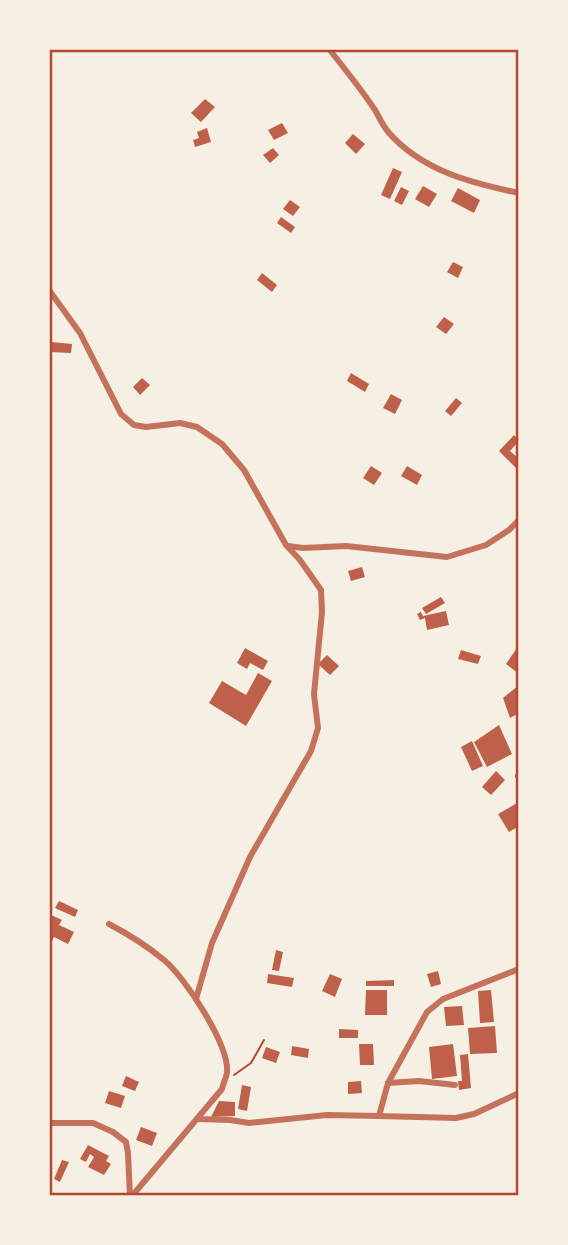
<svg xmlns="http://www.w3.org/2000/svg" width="568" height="1245" font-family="'Source Serif 4',serif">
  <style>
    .building { fill: #bf614a }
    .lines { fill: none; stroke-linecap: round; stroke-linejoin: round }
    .path { stroke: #b5482f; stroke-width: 2 }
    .minor { stroke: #c5725c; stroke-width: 6 }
    .neatline { fill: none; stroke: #b5482f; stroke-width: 2.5 }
  </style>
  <rect width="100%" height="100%" fill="#f6efe4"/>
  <!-- building -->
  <g class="building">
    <path d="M205 99 215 107 201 122 191 113Z"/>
    <path d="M282 123 288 133 274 140 268 130Z"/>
    <path d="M207 128 211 142 195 147 193 140 199 138 197 132Z"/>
    <path d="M353 134 365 144 356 154 345 143Z"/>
    <path d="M273 148 279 155 270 163 263 155Z"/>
    <path d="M393 168 402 172 390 199 381 195Z"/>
    <path d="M423 186 437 194 429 207 415 199Z"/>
    <path d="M401 187 409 191 402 205 394 201Z"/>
    <path d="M458 188 480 200 474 213 451 201Z"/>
    <path d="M290 200 300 207 293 216 283 209Z"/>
    <path d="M281 217 295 227 291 233 277 223Z"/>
    <path d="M453 262 463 267 458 278 447 272Z"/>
    <path d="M262 273 277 285 272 292 257 280Z"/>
    <path d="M444 317 454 324 446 334 436 327Z"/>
    <path d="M51 342 72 344 71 353 50 352Z"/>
    <path d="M351 373 369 384 365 392 347 381Z"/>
    <path d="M142 378 150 385 140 395 133 387Z"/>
    <path d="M391 394 402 400 395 414 383 408Z"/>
    <path d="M456 398 462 403 451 416 445 411Z"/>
    <path d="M514 435 519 441 510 451 519 459 518 470 499 451Z"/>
    <path d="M371 466 382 473 374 485 363 478Z"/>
    <path d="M407 466 422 475 417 485 401 476Z"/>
    <path d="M362 567 365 577 351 581 348 571Z"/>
    <path d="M441 597 445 603 426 614 422 608Z"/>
    <path d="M446 611 449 625 427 630 425 618 420 620 417 614 421 612 423 616Z"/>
    <path d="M245 648 268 661 263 670 250 663 247 669 237 663Z"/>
    <path d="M517 648 519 650V674L506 664Z"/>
    <path d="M461 650 481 656 478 664 458 659Z"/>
    <path d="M327 655 339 666 330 675 318 664Z"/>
    <path d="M258 673 272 681 246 726 209 703 222 681 246 695Z"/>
    <path d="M519 685V713L510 718 503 698Z"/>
    <path d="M499 725 512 754 487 767 474 742Z"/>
    <path d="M472 741 483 766 472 771 461 747Z"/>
    <path d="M496 771 505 780 491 795 482 787Z"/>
    <path d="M519 802V826L509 832 498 814Z"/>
    <path d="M59 901 78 910 75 917 55 908Z"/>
    <path d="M49 914 62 920 59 925 74 932 68 944 54 937 52 941 49 939Z"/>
    <path d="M276 950 283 952 279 971 272 970Z"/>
    <path d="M438 971 441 984 431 987 427 974Z"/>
    <path d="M268 974 294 978 292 987 267 983Z"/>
    <path d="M330 974 342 979 335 997 322 991Z"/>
    <path d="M394 980V986H366V981Z"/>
    <path d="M366 990H387V1015H365Z"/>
    <path d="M491 990 494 1022 480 1023 478 991Z"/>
    <path d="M462 1006 464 1025 446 1026 444 1007Z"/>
    <path d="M495 1026 497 1053 470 1054 468 1028Z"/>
    <path d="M339 1029 358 1030V1038H339Z"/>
    <path d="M359 1044H373L374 1065H360Z"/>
    <path d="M453 1044 457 1076 432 1079 429 1047Z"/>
    <path d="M292 1046 309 1049 308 1058 291 1055Z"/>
    <path d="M266 1047 280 1052 276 1063 262 1058Z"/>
    <path d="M468 1054 471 1088 459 1090 458 1081H462L460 1055Z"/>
    <path d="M126 1076 139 1082 135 1091 122 1086Z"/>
    <path d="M361 1081 362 1093 348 1094V1082Z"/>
    <path d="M242 1085 251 1087 247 1111 238 1109Z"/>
    <path d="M109 1091 125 1096 121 1108 105 1103Z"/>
    <path d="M219 1101 235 1102V1116L211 1117Z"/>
    <path d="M141 1127 157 1133 152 1146 136 1140Z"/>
    <path d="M88 1145 109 1156 106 1161 111 1164 104 1175 88 1167 94 1157 90 1154 86 1162 80 1159Z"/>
    <path d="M62 1160 69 1162 60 1182 54 1179Z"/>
  </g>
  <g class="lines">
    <!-- path -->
    <path class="path" d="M234 1075 251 1063 264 1040"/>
    <!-- minor -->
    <g class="minor">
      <path d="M329 49C345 69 361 89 375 110 379 117 383 126 389 133 423 171 471 183 519 193"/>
      <path d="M49 290 80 333 121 414 134 425 146 427 180 423 197 427 222 444 244 470 286 545 300 560 321 590 322 612 314 694 318 728 311 751 250 857 212 943 196 999"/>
      <path d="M288 546 303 548 346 546 447 557 486 545 509 530 519 520"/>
      <path d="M518 776 519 775"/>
      <path d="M109 924C128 934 147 946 164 960 185 977 230 1046 227 1073 226 1078 223 1084 222 1089L132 1196"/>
      <path d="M388 1083 419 1081 455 1085"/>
      <path d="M379 1116 456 1118 474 1114 519 1093"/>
      <path d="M197 1119 230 1120 249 1123 327 1115 379 1116 388 1083 427 1012 443 999 519 969"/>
      <path d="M49 1123H93L113 1132 126 1142 128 1153 130 1196"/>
    </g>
  </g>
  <!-- border -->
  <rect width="568" height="1245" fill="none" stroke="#f6efe4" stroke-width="102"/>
  <rect x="51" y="51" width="466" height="1143" class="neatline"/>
</svg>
